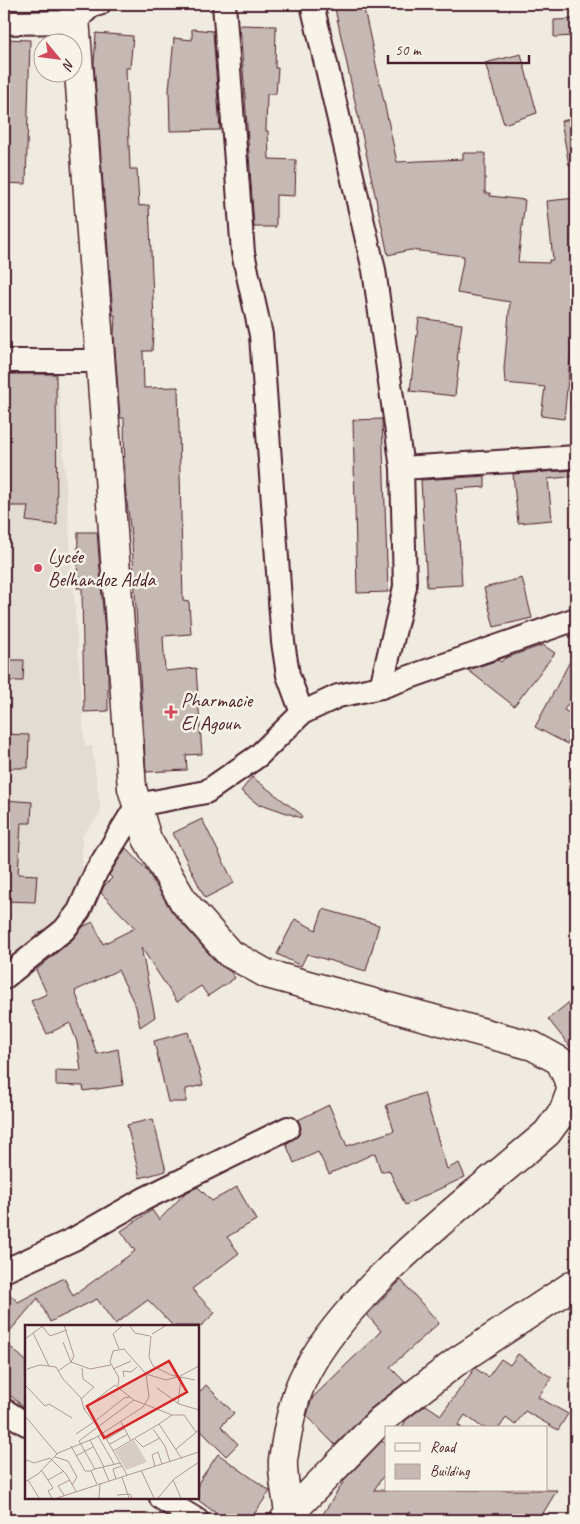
<svg xmlns="http://www.w3.org/2000/svg" width="580" height="1524" font-family="Caveat,sans-serif">
  <style>
    .built { fill: #e3dcd2 }
    .building { fill: #c6b8b3; stroke: #4a1f2b }
    .lines { fill: none; stroke-linecap: round; stroke-linejoin: round }
    .street-casing { stroke: #4a1f2b; stroke-width: 26 }
    .secondary-casing { stroke: #4a1f2b; stroke-width: 31 }
    .street { stroke: #f7f3e8; stroke-width: 22 }
    .secondary { stroke: #f7f3e8; stroke-width: 28 }
    .poi-dot { fill: #d1495b; stroke: #f7f3e8; stroke-width: 2 }
    .labels { text-anchor: middle; stroke-width: 5; stroke-linejoin: round; paint-order: stroke }
    .poi-label { font-size: 20px; fill: #4a1f2b; stroke: #f7f3e8; text-anchor: start }
    .inset-road { fill: none; stroke: #ae9998; stroke-width: 1 }
    .view { fill: #d62828; fill-opacity: 0.15; stroke: #d62828; stroke-width: 2.5 }
    .inset-edge { fill: none; stroke: #4a1f2b; stroke-width: 2.5 }
  </style>
  <rect width="100%" height="100%" fill="#f0ebe0"/>
  <filter id="ink" filterUnits="userSpaceOnUse"><feTurbulence type="fractalNoise" baseFrequency=".02" numOctaves="2"/><feDisplacementMap in="SourceGraphic" scale="10" xChannelSelector="R" yChannelSelector="G"/><feConvolveMatrix kernelMatrix="1 2 1 2 8 2 1 2 1" color-interpolation-filters="sRGB"/></filter>
  <g filter="url(#ink)">
    <!-- built -->
    <path class="built" d="M51 375 53 387 59 390 85 746H92L101 813 82 836V873L58 924 14 952 4 953V378Z"/>
    <!-- building -->
    <g class="building">
      <path d="M334 4H363L397 162 463 159V153H485V193H490V196L525 200 518 262 549 263V260H553L547 201 576 198V300L564 419 541 416 545 387 505 383 504 369 510 302 457 293 464 256 410 250 388 255Z"/>
      <path d="M576 19V36L554 37V20Z"/>
      <path d="M240 25 276 26 275 68H278L276 94H267L266 131H268L269 159 296 160 295 196 276 195V227H254Z"/>
      <path d="M192 29 213 31 220 130 170 131 169 90 174 38 192 40Z"/>
      <path d="M96 33 133 36 130 68H126L130 169H137L139 206 149 205 154 321 152 351H143L144 388 178 387 183 601 189 602 191 634 163 636 165 671 196 668 202 754 186 755 187 770 146 772 132 543 125 486 124 418H120L114 335 115 315H113L94 64Z"/>
      <path d="M4 39 30 40 26 184 4 183Z"/>
      <path d="M521 54 537 113 504 124 485 63Z"/>
      <path d="M576 118V164L569 165 561 121Z"/>
      <path d="M419 318 462 324 457 360 459 361 455 396 410 391Z"/>
      <path d="M4 374H56L57 525 26 521 28 506H4Z"/>
      <path d="M382 419 388 592 357 593 353 420Z"/>
      <path d="M576 470V476L548 479 552 520 518 523 513 474Z"/>
      <path d="M485 476V487L456 489 462 585 427 587 421 480Z"/>
      <path d="M78 532H97L108 673V711L84 712 82 588H77Z"/>
      <path d="M522 578 532 618 494 627 484 588Z"/>
      <path d="M543 645 555 653 514 706 468 670 498 660 501 662 505 658Z"/>
      <path d="M576 650V692L564 710 576 717V727L567 744 535 727Z"/>
      <path d="M4 660H24L23 681H4Z"/>
      <path d="M4 734 29 735 28 768H4Z"/>
      <path d="M252 777 302 815 301 818 261 804 260 806 241 791Z"/>
      <path d="M4 800 32 802 31 823H21L18 874 37 875 35 902 4 901Z"/>
      <path d="M202 819 234 883 205 898 173 833Z"/>
      <path d="M126 848 146 869 172 912 217 963 231 972 235 978 208 996 201 986 177 1002 141 947 155 1017 140 1027 136 1007 118 970 75 991 97 1054 118 1049 123 1085 84 1091 83 1086 56 1085V1070L81 1071 77 1042 70 1023 47 1034 31 1001 47 994 36 970 72 940 84 926 93 922 103 944 135 928 101 893 104 886 112 878 109 875Z"/>
      <path d="M323 909 379 925 366 971 307 954 301 966 277 954 295 919 316 930Z"/>
      <path d="M576 997V1054L548 1019Z"/>
      <path d="M188 1032 203 1085 186 1089V1102H168L154 1041Z"/>
      <path d="M424 1093 447 1169 459 1163 465 1177 405 1205 389 1170 381 1172 375 1153 329 1174 318 1152 294 1163 286 1144 299 1135 301 1128 298 1120 329 1105 347 1146 394 1131 386 1105Z"/>
      <path d="M153 1119 166 1171 140 1178 127 1125Z"/>
      <path d="M198 1187 212 1201 237 1187 256 1220 227 1237 239 1253 192 1289 215 1313 201 1326H173L148 1300 115 1324 97 1299 50 1322 38 1298 4 1338V1289L18 1302 64 1278 73 1296 135 1251 121 1231 152 1210 159 1220 185 1193Z"/>
      <path d="M401 1280 439 1323 390 1367 405 1382 370 1409 335 1445 307 1416 311 1402 313 1397 381 1331 367 1315Z"/>
      <path d="M4 1341 26 1361V1409L4 1390Z"/>
      <path d="M518 1354 552 1378 538 1397 568 1414 558 1430 525 1411 515 1425 506 1418 499 1428H483L465 1415 458 1425 462 1428H402L406 1420 426 1405 441 1415 475 1368 488 1377 501 1359 510 1365Z"/>
      <path d="M206 1385 234 1413 221 1426 238 1444 226 1456 198 1428V1394Z"/>
      <path d="M382 1441 386 1444V1472L374 1490H557L539 1520H424L409 1512 403 1520H333L323 1514 346 1478Z"/>
      <path d="M218 1454 270 1491 250 1520H225L198 1500V1483Z"/>
    </g>
    <g class="lines">
      <defs>
        <g id="street">
          <path d="M4 23 74 22 91 6 99 4"/>
          <path d="M4 361H100"/>
          <path d="M402 468 576 457"/>
          <path d="M381 687 576 619"/>
          <path d="M302 713 338 696 381 687 405 587 402 468 374 270 312 4"/>
          <path d="M4 978 64 930 79 911 96 872 137 805 206 792 258 756 302 713 288 675 283 642 261 335 243 253 224 4"/>
          <path d="M4 1271 74 1239 144 1199 288 1128"/>
          <path d="M4 1410 26 1424"/>
          <path d="M161 1498 197 1520"/>
        </g>
        <g id="secondary">
          <path d="M74 4 132 788 147 839 184 902 229 953 267 974 533 1046 560 1061 572 1088 564 1110 547 1133C475 1195 324 1306 296 1397 290 1416 286 1440 283 1460 282 1476 287 1496 289 1513"/>
          <path d="M284 1520 381 1420 456 1362 576 1283"/>
        </g>
      </defs>
      <!-- street casing -->
      <use href="#street" class="street-casing"/>
      <!-- secondary casing -->
      <use href="#secondary" class="secondary-casing"/>
      <!-- street -->
      <use href="#street" class="street"/>
      <!-- secondary -->
      <use href="#secondary" class="secondary"/>
    </g>
  </g>
  <!-- markers -->
  <g class="poi-dot">
    <circle cx="38" cy="568" r="5"/>
    <path d="M168.5 704.5h5v5h5v5h-5v5h-5v-5h-5v-5h5z"/>
  </g>
  <g class="labels">
    <!-- poi labels -->
    <g class="poi-label">
      <text x="48" y="563">Lycée<tspan x="48" dy="23">Belhandoz Adda</tspan></text>
      <text x="181" y="707">Pharmacie<tspan x="181" dy="23">El Agoun</tspan></text>
    </g>
  </g>
  <!-- overview -->
  <g transform="translate(25 1325)">
    <rect width="174" height="174" fill="#f0ebe0"/>
    <path d="M109 115 122 137 101 145 90 126Z" fill="#d8cdc6"/>
    <path class="inset-road" d="M39 0 49 31 46 37M104 0 110 8 125 11M17 1 25 11 42 5M8 8 24 41M127 9 142 0M126 11 124 32 128 41 146 50 170 55M0 14 19 0M38 17 46 37M94 24 88 9 98 0M2 44 15 40 31 42 38 54 56 73 59 84M88 44 106 36M33 46 46 37 65 44 86 40M155 51 174 41M99 52 98 46 106 47 112 42M0 60 20 81 24 79 47 93M93 61 94 53 85 37 88 26 99 24 121 49M132 63 154 79 174 85M105 72 90 60 59 84 69 97 99 73 105 72 109 75M56 74 69 62 58 54 57 43M153 79 156 52M0 91 32 129M96 97 106 116M134 99 147 90M128 104 140 121 145 137M51 109 69 97 78 108 102 150M73 111 89 139M82 114 100 103M110 114 118 122 135 113M65 115 79 142M85 119 103 109M46 121 60 146H66L72 159M151 124 174 105M88 126 134 99 157 134M51 131 68 122M30 132 43 136 52 152 47 160M0 138 2 135 9 138 25 133 41 149 51 166M130 141 127 130 133 127 137 139M78 142 95 138M70 144 78 142 84 156M116 145 129 173M17 146 28 163 23 166 27 173M66 146 70 144 54 116 109 75 147 90H159L171 107M97 152 104 173M91 154 88 144 97 141M3 155 14 173M23 155 39 146M148 155 156 173M0 157 13 149 33 128 70 113 118 82 124 72 121 49 141 55 152 52M39 170 33 161 45 155M92 170 105 169 107 173M32 173 174 127M74 173 75 158M133 173 149 154 174 137"/>
    <path class="view" d="M144 36 162 67 79 113 62 81Z"/>
    <rect width="174" height="174" class="inset-edge"/>
  </g>
  <!-- margin -->
  <rect width="580" height="1524" fill="none" stroke="#f7f3e8" stroke-width="20"/>
  <rect x="10" y="10" width="560" height="1504" fill="none" stroke="#4a1f2b" stroke-width="2" filter="url(#ink)"/>
  <!-- legend -->
  <rect x="385" y="1426" width="162" height="65" fill="#f7f3e8" stroke="#b29e9c"/>
  <rect x="395" y="1443" width="25" height="8" fill="#f7f3e8" stroke="#b29e9c"/>
  <text x="430" y="1452" font-size="15" fill="#4a1f2b">Road</text>
  <rect x="395" y="1464" width="25" height="15" fill="#c6b8b3" stroke="#b29e9c"/>
  <text x="430" y="1476" font-size="15" fill="#4a1f2b">Building</text>
  <!-- north arrow -->
  <g transform="translate(58 58) rotate(119)"><circle r="24" fill="#f7f3e8" stroke="#b29e9c"/>
  <path d="M0-4L9 19L0 12L-9 19Z" fill="#d1495b"/>
  <text y="-8" font-size="14" font-weight="bold" text-anchor="middle" fill="#4a1f2b">N</text>
  </g>
  <!-- scale -->
  <path d="M388 55v8h141v-8" fill="none" stroke="#4a1f2b" stroke-width="2.5"/>
  <text x="395" y="55" font-size="15" fill="#4a1f2b" stroke="#f7f3e8" stroke-width="4" paint-order="stroke">50 m</text>
</svg>
